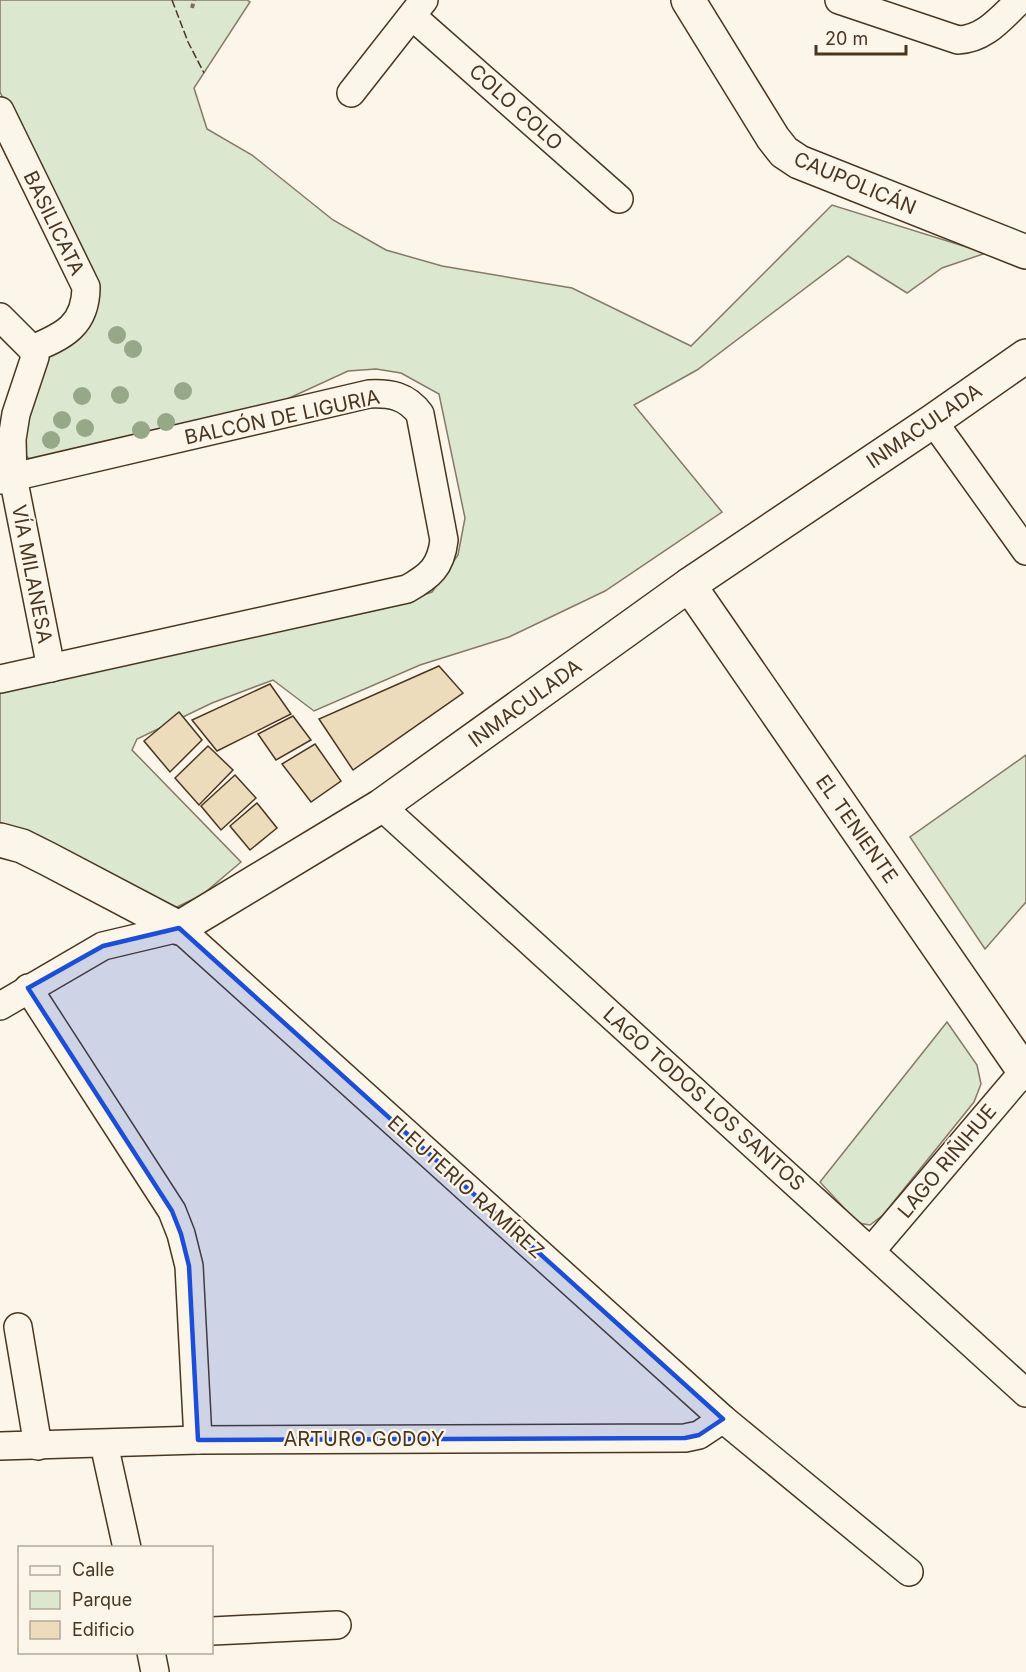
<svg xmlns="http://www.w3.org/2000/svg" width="1026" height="1672" font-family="Inter,sans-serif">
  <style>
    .green { fill: #dce7d0; stroke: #887966; stroke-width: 1.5 }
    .building { fill: #ecdcbc; stroke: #4a3520; stroke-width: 1.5 }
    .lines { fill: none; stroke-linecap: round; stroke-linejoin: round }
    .street-casing { stroke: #4a3520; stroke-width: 30 }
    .secondary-casing { stroke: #4a3520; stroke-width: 36 }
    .path { stroke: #7f6f5c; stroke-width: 4; stroke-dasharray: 4.5 3; stroke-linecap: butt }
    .street { stroke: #fbf6e9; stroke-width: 27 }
    .secondary { stroke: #fbf6e9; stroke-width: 33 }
    .fence { stroke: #4a3520; stroke-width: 1.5; stroke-dasharray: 8 3; stroke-linecap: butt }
    .tree { fill: #96a887 }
    .marked { fill: #1d4ed8; fill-opacity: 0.2; stroke: #1d4ed8; stroke-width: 4.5; stroke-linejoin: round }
    .labels { text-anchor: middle; stroke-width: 4.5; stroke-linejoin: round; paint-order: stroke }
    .street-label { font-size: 20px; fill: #4a3520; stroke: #fbf6e9 }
  </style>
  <rect width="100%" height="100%" fill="#fbf6e9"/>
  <!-- green -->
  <g class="green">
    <path d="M0 0H247L250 2 194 88 207 129 252 155 333 220 386 250 442 266 572 288 691 346 832 205 986 253 942 268 907 293 848 256 697 370 634 405 722 512 605 591 509 637 420 665 314 711 273 680 212 703 137 739 132 750 241 862 202 895 177 907 138 895 17 830 0 823V693L131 663 382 609 432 592 458 555 465 518 439 394 401 373 376 369 348 371 272 406 34 461C28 459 26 457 25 451 22 434 39 370 49 356 56 345 72 337 82 328L52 199 0 92Z"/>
    <path d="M1026 755V902L985 949 910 837Z"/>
    <path d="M947 1022 977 1065 981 1084 974 1102 883 1215 870 1225 858 1223 820 1182Z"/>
  </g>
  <!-- building -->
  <g class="building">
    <path d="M439 666 463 693 353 770 319 719Z"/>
    <path d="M270 684 291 714 217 751 192 720Z"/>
    <path d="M179 712 202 740 170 772 144 741Z"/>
    <path d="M293 716 311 740 276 760 258 734Z"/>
    <path d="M315 744 341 781 311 802 282 764Z"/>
    <path d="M208 746 233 770 199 805 175 778Z"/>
    <path d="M235 775 256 798 221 830 201 806Z"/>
    <path d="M257 803 277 828 250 850 230 826Z"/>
  </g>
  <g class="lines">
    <defs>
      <g id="street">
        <path d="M839 0 958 40C985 39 1001 18 1020 0"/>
        <path d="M412 16 619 199"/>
        <path d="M351 93 424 0"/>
        <path d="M0 111 86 287C86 325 64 336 32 349"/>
        <path d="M0 317 32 349 35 357 16 414 12 439 13 477 51 668"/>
        <path d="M933 421 1026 551"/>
        <path d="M0 480 369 394C391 393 407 396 420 414L444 540C441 567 430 576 407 589L0 679"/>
        <path d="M381 806 1026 1393"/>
        <path d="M28 988 172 1211 181 1234 189 1266 198 1440"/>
        <path d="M0 1006 103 946 179 928 723 1419 909 1572"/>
        <path d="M871 1251 1024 1071"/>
        <path d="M18 1327 38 1446"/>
        <path d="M104 1444 127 1548"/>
        <path d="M0 1446 198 1440 685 1438 699 1435 723 1419"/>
        <path d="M212 1631 337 1625"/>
        <path d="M151 1652 155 1672"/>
      </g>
      <g id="secondary">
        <path d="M688 0 773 138 784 152 799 162 1026 252"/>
        <path d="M689 585 1026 1074"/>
        <path d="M0 840 22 846 48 859 179 928 381 806 689 585 933 421 1026 356"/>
      </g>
    </defs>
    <!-- street casing -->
    <use href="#street" class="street-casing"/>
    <!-- secondary casing -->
    <use href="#secondary" class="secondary-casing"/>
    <!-- path -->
    <path class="path" d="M192 8 194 0"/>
    <!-- street -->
    <use href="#street" class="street"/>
    <!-- secondary -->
    <use href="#secondary" class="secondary"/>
    <!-- fence -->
    <path class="fence" d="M172 0 188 42 204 73"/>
  </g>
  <!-- trees -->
  <g class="tree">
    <circle cx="117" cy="335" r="9"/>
    <circle cx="133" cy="349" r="9"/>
    <circle cx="183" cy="391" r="9"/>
    <circle cx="120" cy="395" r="9"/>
    <circle cx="82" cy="396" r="9"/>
    <circle cx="62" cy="420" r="9"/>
    <circle cx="166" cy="422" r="9"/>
    <circle cx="85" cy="428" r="9"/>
    <circle cx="141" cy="430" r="9"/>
    <circle cx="51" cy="440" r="9"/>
  </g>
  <!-- marked area -->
  <path class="marked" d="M179 928 723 1419 699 1435 685 1438 198 1440 189 1266 181 1234 172 1211 28 988 103 946Z"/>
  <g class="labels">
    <!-- street labels -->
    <g class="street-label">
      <text transform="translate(516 107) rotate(42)" y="7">COLO COLO</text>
      <text transform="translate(855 183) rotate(23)" y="7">CAUPOLICÁN</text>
      <text transform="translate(54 223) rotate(64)" y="7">BASILICATA</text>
      <text transform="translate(282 417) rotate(-12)" y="7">BALCÓN DE LIGURIA</text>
      <text transform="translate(924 426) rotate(-34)" y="7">INMACULADA</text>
      <text transform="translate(32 574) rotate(79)" y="7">VÍA MILANESA</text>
      <text transform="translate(525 703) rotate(-36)" y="7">INMACULADA</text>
      <text transform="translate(857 829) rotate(55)" y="7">EL TENIENTE</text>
      <text transform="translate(704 1099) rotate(42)" y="7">LAGO TODOS LOS SANTOS</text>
      <text transform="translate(947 1161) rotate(-50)" y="7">LAGO RIÑIHUE</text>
      <text transform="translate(466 1187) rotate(42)" y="7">ELEUTERIO RAMÍREZ</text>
      <text x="364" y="1446">ARTURO GODOY</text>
    </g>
  </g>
  <!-- legend -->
  <rect x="18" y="1546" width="195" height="108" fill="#fbf6e9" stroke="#b4a999" stroke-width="1.5"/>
  <rect x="30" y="1566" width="30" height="9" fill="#fbf6e9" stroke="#b4a999" stroke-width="1.5"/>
  <text x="72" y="1576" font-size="18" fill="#4a3520">Calle</text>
  <rect x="30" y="1591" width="30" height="18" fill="#dce7d0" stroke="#b4a999" stroke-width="1.5"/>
  <text x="72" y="1606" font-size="18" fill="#4a3520">Parque</text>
  <rect x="30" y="1621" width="30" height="18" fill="#ecdcbc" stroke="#b4a999" stroke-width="1.5"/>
  <text x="72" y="1636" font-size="18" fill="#4a3520">Edificio</text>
  <!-- scale -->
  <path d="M816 45v9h90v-9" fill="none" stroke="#4a3520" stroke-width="3"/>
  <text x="825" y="45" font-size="18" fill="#4a3520" stroke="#fbf6e9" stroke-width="4.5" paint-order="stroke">20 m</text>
</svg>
